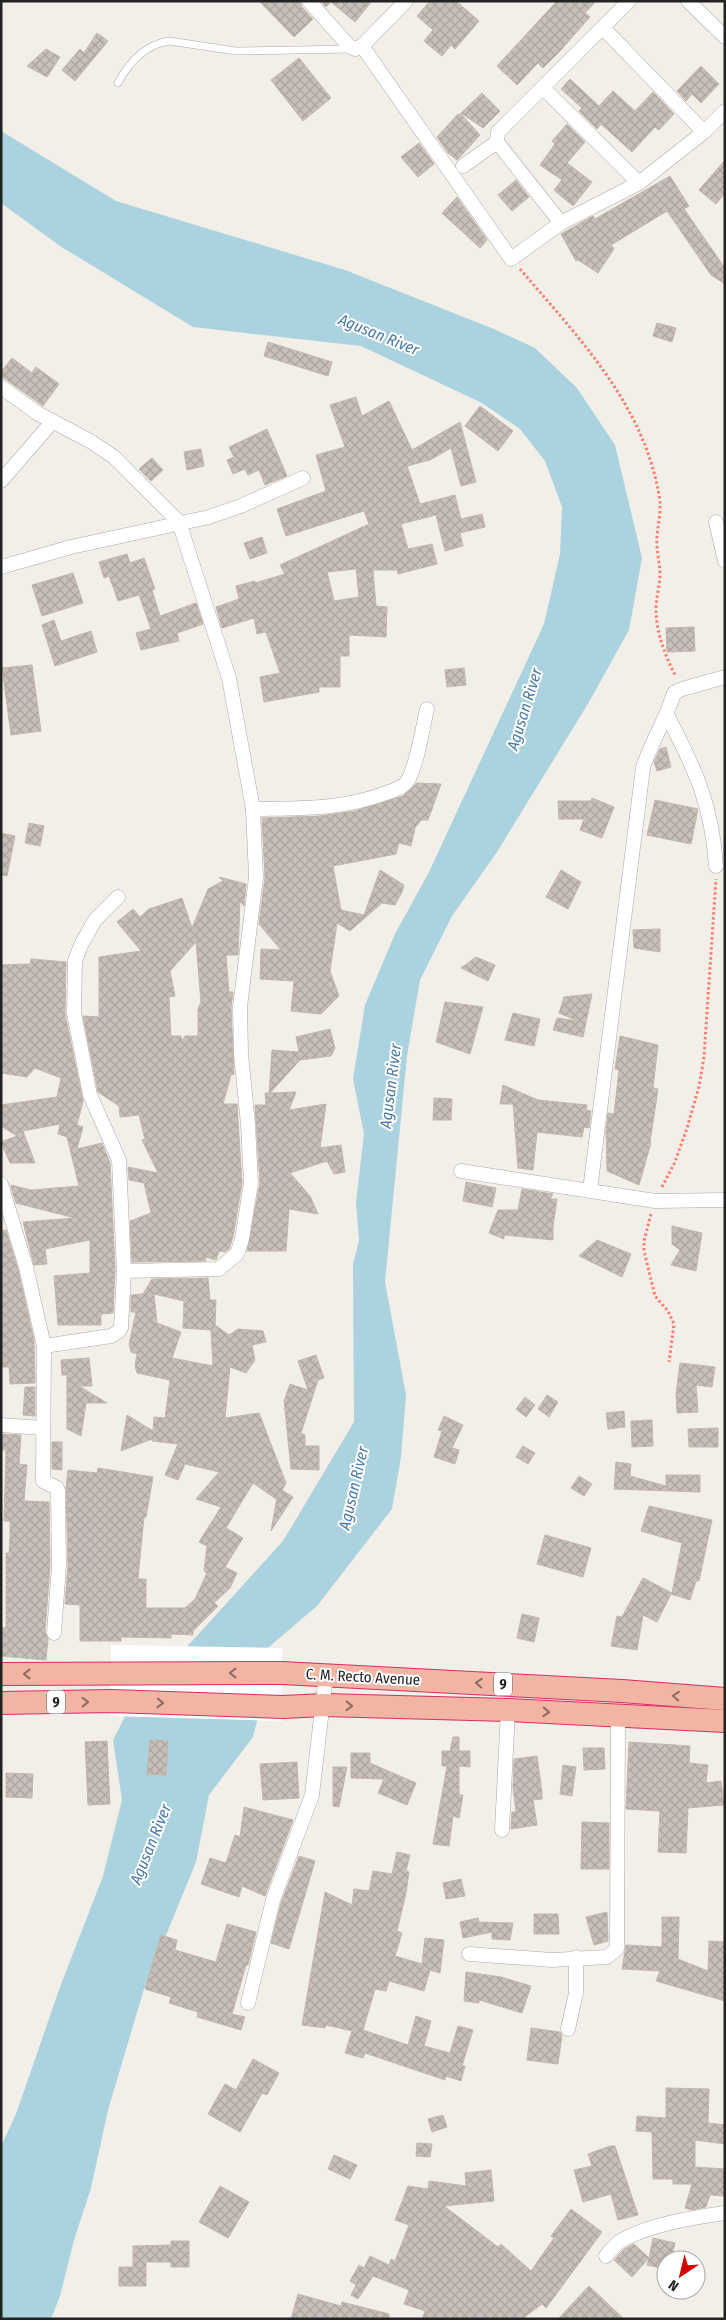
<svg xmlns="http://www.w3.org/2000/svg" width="726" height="2320" font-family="'Fira Sans Condensed',sans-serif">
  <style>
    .water { fill: #aad3df }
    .pier { fill: #fff }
    .building { fill: url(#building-cross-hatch); stroke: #c4b6ab; fill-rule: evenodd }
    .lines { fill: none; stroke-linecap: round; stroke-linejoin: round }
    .service-casing { stroke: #a9a9a9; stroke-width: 8 }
    .minor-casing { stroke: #a9a9a9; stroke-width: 15 }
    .trunk-casing { stroke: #dc2a67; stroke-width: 24 }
    .path { stroke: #fa8072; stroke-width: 3; stroke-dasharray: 2.5 2.5; stroke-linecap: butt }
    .service { stroke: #fff; stroke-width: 7 }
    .minor { stroke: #fff; stroke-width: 14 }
    .trunk { stroke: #f2b4a3; stroke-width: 22 }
    .oneway { stroke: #8a6b62 }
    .labels { text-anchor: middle; stroke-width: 4; stroke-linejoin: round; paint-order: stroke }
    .shield { fill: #fff; stroke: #646464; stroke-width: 1 }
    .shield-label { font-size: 14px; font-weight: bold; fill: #222 }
    .street-label { font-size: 15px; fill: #222; stroke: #fff }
    .water-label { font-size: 16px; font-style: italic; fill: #4a7aab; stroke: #fff }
  </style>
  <defs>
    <pattern id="building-cross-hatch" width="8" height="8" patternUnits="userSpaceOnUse" patternTransform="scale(1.25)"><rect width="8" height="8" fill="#c7bfb8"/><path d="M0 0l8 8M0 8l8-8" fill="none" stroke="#aba49e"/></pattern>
  </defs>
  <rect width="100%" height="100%" fill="#f2efe9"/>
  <!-- water -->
  <path class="water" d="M1 131 116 201 345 270 494 329 535 348 577 388 615 445 642 558 629 630 589 702 497 852 452 916 420 980 407 1056 385 1282 406 1395 401 1457 392 1509 317 1606 263 1652 264 1694 253 1737 209 1795 196 1862 144 1989 108 2110 91 2188 74 2240 60 2296 51 2319H1V2146L16 2114 60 1987 103 1876 122 1800 113 1740 138 1691 185 1649 283 1541 354 1422 353 1265 359 1240 356 1202 364 1134 353 1079 365 1005 395 934 429 872 544 624 560 554 562 507 545 461 520 429 482 403 361 346 193 327 60 246 1 203Z"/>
  <!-- pier -->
  <path class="pier" d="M111 1645 282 1648V1721L111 1716Z"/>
  <!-- building -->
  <g class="building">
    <path d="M259 1H300L302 7 313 19 294 37Z"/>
    <path d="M321 1H372L355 22 331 2 326 7Z"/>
    <path d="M430 1H456L479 21 455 49 451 45 442 56 424 41 433 30 417 16Z"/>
    <path d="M557 1H596L585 13 590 17 560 51 543 68 538 63 517 85 497 66Z"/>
    <path d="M97 33 108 41 75 81 62 70 80 49 84 53Z"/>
    <path d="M46 49 60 57 47 77 27 66Z"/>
    <path d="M299 58 331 98 303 121 271 80Z"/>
    <path d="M701 66 719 84 701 103 692 94 686 101 677 91Z"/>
    <path d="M570 79 599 106 613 91 635 111 653 92 674 114 659 130 655 127 632 152 601 124 597 129 579 111 582 108 561 89Z"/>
    <path d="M482 93 500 111 483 128 461 113Z"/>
    <path d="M458 114H461L480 135 457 160 448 153 437 137Z"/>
    <path d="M567 124 585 142 567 163 592 182 573 206 554 190 562 180 540 165 555 144 552 141Z"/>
    <path d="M419 143 434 164 418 177 401 157Z"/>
    <path d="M725 160V193L716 204 699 190Z"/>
    <path d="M670 176 689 206 684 209 725 268V284L711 275 667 211 611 245 614 249 598 273 578 260 576 261 561 234 593 216 595 219Z"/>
    <path d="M516 180 529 197 512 211 498 195Z"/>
    <path d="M457 197 487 240 480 248 442 213Z"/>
    <path d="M657 323 676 328 672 342 653 336Z"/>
    <path d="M268 342 332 362 328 376 264 356Z"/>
    <path d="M12 358 32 373 36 367 59 384 43 406 1 376V372Z"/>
    <path d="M356 397 362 416 389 401 412 450 460 422 476 482 461 486 451 448 430 460 407 466 420 504 455 495 461 519 482 514 485 527 460 533 463 546 445 551 436 515 401 524 408 549 432 544 437 564 398 574 397 570H373L376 606 387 607 386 637 349 635V656H340V687H319V692L264 702 260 677 280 673 266 632 257 634 254 618 222 628 216 607 239 599 236 586 255 581V583L285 574 280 565 369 524 364 511 286 536 277 509 326 491 316 455 345 447 330 405ZM356 569 359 597 334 601 327 572Z"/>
    <path d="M480 406 513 431 498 451 465 426Z"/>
    <path d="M267 429 287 476 265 485 259 470 248 475 245 469 233 474 227 460 234 457 229 447Z"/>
    <path d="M201 449 204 466 187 470 184 452Z"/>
    <path d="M152 458 163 470 151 481 139 469Z"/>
    <path d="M262 537 267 553 250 559 244 543Z"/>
    <path d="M127 554 130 563 144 558 155 589 152 590 160 616 196 603 203 624 177 633 179 641 141 650 136 633 151 629 139 595 118 601 109 576 104 578 99 562Z"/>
    <path d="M73 573 83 603 42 616 32 585Z"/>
    <path d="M54 620 61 641 91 631 97 652 55 666 42 625Z"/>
    <path d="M694 627 695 651 667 652 666 628Z"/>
    <path d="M32 665 41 731 11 735 2 668Z"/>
    <path d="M464 668 466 685 447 687 445 670Z"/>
    <path d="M666 747 671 767 657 771 654 762 660 749Z"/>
    <path d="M417 783 441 784 428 820H421L415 828 411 846 399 843 396 854 333 866 341 910 364 915 380 870 404 885 402 892 395 905 382 903 350 931 337 923 330 971 339 996 321 1014 291 1011 294 981 260 979 261 949 281 950 259 924 265 877 262 818 320 816 355 811 403 796Z"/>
    <path d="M592 798 614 807 602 838 580 830 584 819H559L558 801H591Z"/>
    <path d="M655 800 698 809 691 844 647 835Z"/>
    <path d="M29 823 44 826 40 846 25 843Z"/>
    <path d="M1 833 15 836 7 876 1 875Z"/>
    <path d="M561 870 581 882 568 909 546 897Z"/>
    <path d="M219 877 246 884 244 906 240 901 238 955H226L229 992H233L231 1007 234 1074 231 1075 223 1104H237L242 1183 233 1237 229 1249 225 1252 219 1251 216 1260 205 1257 206 1261 132 1262 130 1221 151 1213 144 1183 129 1180 128 1167 158 1173 142 1140 145 1139 139 1115 120 1117 119 1106 98 1092 83 1016 99 1017V957L141 951 117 922 133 909 140 917 149 909 182 898 192 928 208 889 223 881ZM196 942 201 1002 198 1009V1036H185L182 1041 181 1036H171L169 997 175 996 170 971Z"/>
    <path d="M660 929V952L634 948 633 930Z"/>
    <path d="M476 957 495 965 488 981 461 968Z"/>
    <path d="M31 959 66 962 65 1014 83 1101 77 1125 83 1127 77 1149 102 1143 110 1163 115 1269 113 1313 101 1314V1325H58L54 1276 90 1273V1240L45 1249 47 1264 34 1265 23 1222 75 1218 16 1203 11 1187V1185L31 1190 79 1186 67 1137 58 1134 60 1124 23 1131 35 1163H10L1 1142 17 1136 1 1126V1105L57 1097 61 1078 35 1068 27 1077 1 1073V965L30 964Z"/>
    <path d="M592 994 583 1037 553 1030 557 1018 578 1021 559 1013 564 997Z"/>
    <path d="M445 1002 483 1007 470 1054 436 1042Z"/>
    <path d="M513 1013 540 1019 534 1046 505 1040Z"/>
    <path d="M330 1029 335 1048 331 1056 300 1060 270 1093 296 1092 289 1110 326 1104 320 1148 341 1145 345 1172 334 1174 327 1161 290 1173 310 1196 318 1214 289 1209 286 1251H247L260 1183 255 1105H266L265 1093H269L272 1050 299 1052 296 1037Z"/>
    <path d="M620 1036 658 1045 653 1088 658 1089 650 1143H651L639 1185 607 1171 606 1130 608 1113 614 1114 619 1070 615 1069Z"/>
    <path d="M503 1085 538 1100 587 1105 586 1110 591 1111 589 1128 584 1127 582 1137 537 1132 533 1170 518 1168 513 1104H500Z"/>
    <path d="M434 1098 452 1099 451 1120H433Z"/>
    <path d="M466 1182 496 1188 492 1207 463 1201Z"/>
    <path d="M522 1189 553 1194 550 1199H557L553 1227V1240L504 1235V1239L489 1233 498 1210H518Z"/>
    <path d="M672 1226 702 1233 696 1271 671 1265 680 1250 672 1244Z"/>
    <path d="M6 1230 18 1269 34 1340 35 1383 10 1384 9 1367H1V1231Z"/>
    <path d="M597 1240 631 1254 622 1277 579 1256Z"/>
    <path d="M208 1278 210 1300H216L215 1325 229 1335 238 1329 263 1331 266 1342 252 1345 255 1360 246 1373 230 1367 225 1418 259 1413 286 1483 282 1490 293 1497 271 1531 277 1497 276 1499 253 1483 226 1528 243 1538 225 1567 237 1573 230 1588 214 1603 218 1606 193 1631V1635L171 1634V1638L121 1637V1641H80V1605L65 1604 68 1566 66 1488 68 1470 97 1473 98 1468 153 1477 146 1517H144L138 1579H146V1608H185L195 1599 207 1573 204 1571 207 1546 199 1542 221 1507 196 1499 219 1472 185 1464 178 1480 165 1475 178 1444 152 1441V1439L121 1451 127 1415 153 1431 154 1417 165 1418 170 1380 137 1373 135 1366 137 1354 131 1352 129 1344 136 1312H131V1295L143 1294 152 1279ZM154 1294 184 1301 183 1328 211 1330 213 1366 172 1358 181 1332 157 1323Z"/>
    <path d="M316 1355 324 1378 318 1380 301 1433 305 1435V1446H319V1470L291 1469 284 1401 290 1384 308 1390 298 1361Z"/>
    <path d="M89 1358 92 1386H79L107 1403H86L81 1436 67 1429V1375H62L61 1360Z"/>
    <path d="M680 1363 715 1367 712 1387 696 1385 698 1412 677 1413 676 1394Z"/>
    <path d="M25 1387H35V1416L23 1415Z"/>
    <path d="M547 1395 558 1402 549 1417 538 1409Z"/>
    <path d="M525 1397 535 1405 526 1417 516 1409Z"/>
    <path d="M624 1411 625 1427 608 1429 606 1413Z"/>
    <path d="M444 1416 463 1425 452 1448 459 1450 455 1464 434 1457 442 1431 438 1430Z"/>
    <path d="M652 1420 653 1446 632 1447 631 1421Z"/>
    <path d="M718 1428V1447H689L688 1429Z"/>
    <path d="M1 1434 21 1435 19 1464 27 1465 24 1501 49 1502 50 1566 45 1632 48 1639 46 1660 1 1656V1628H6V1553H9L10 1537V1521H4L6 1450H1Z"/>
    <path d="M52 1442H62V1470L52 1469Z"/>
    <path d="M523 1446 535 1453 528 1464 516 1457Z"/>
    <path d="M616 1462 631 1464 630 1476 666 1486V1475H700V1492L614 1489Z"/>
    <path d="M579 1476 592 1484 584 1496 571 1488Z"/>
    <path d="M649 1506 712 1520 699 1581H696L690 1600 671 1594 657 1622 643 1615 637 1650 611 1646 617 1616 622 1617 643 1578 672 1593 682 1543 641 1531Z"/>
    <path d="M545 1535 591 1548 583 1577 537 1564Z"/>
    <path d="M522 1614 539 1618 534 1642 517 1638Z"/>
    <path d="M453 1737H459V1751H470V1767L459 1766V1795H463L459 1818 453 1816 449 1846 433 1844 447 1766H442V1751H450Z"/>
    <path d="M150 1740 168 1741 166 1775 147 1774Z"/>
    <path d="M107 1741 110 1804 88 1805 85 1742Z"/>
    <path d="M629 1742 690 1746 689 1763 708 1765 706 1783 721 1781 724 1805 688 1808 686 1853 658 1852 660 1811 626 1809Z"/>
    <path d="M583 1748H604L605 1769 584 1770Z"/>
    <path d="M351 1753H370V1763L416 1783 407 1805 378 1793 384 1779 351 1778Z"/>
    <path d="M537 1756 542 1792V1799L533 1800 537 1825 511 1829 512 1812H516L513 1787 514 1759Z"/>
    <path d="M297 1762 299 1798 263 1800 260 1764Z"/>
    <path d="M563 1765 576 1767 572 1796 560 1794Z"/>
    <path d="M333 1767H347L339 1807 333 1806Z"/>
    <path d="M6 1773 33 1774 32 1798 6 1797Z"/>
    <path d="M244 1807 293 1820 265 1896 242 1886 239 1897 201 1884 210 1858 226 1863 235 1835 240 1837Z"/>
    <path d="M582 1822 609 1823V1869H581Z"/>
    <path d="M397 1852 410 1855 406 1871 409 1872 406 1893 397 1931 402 1933 395 1956 422 1964 425 1938 444 1940 440 1973 430 1970 424 1991 389 1981 386 1991 375 1989 363 2030 408 2045 416 2016 431 2021 424 2046 450 2053 458 2026 473 2030 462 2066H465L461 2081 446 2076 445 2080 365 2053 363 2058 345 2053 352 2031 326 2025 325 2028 302 2025 325 1892 352 1905 354 1889 369 1891 373 1871 392 1874Z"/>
    <path d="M299 1856 315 1861 289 1949 271 1943 281 1903Z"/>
    <path d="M461 1879 465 1896 446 1899 443 1883Z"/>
    <path d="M607 1912 608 1941 594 1945 586 1917Z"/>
    <path d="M534 1914H558L559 1934H534Z"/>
    <path d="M662 1917H679L678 1959 708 1971 709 1941 725 1942V2001L656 1981 660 1971 622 1969 626 1945 662 1947Z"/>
    <path d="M478 1918 479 1922 513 1923 510 1940 492 1939V1932L463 1938 460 1922Z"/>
    <path d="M227 1924 256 1932 248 1965H246L232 2014 245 2017 241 2030 197 2017 198 2012 169 2003 171 1997 145 1989 161 1935 177 1940 175 1950 216 1962Z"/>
    <path d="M466 1972 501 1977 531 1986 522 2013 479 2000V2003L464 2001Z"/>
    <path d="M531 2028 560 2032 562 2035 558 2064 527 2060Z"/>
    <path d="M253 2059 279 2073 267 2095 262 2093 240 2132 208 2114 225 2084 236 2090Z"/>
    <path d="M666 2088 709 2089 708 2123 725 2125V2144L695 2140V2167L725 2169V2196L710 2195 706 2207 692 2210 685 2208 692 2184H673V2179H653L652 2132 636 2131 637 2116 666 2118Z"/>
    <path d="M443 2115 447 2127 432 2132 428 2119Z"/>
    <path d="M417 2143 432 2144 430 2157 416 2156Z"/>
    <path d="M610 2146H615L638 2215 618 2220 611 2194 583 2202 574 2170 592 2166 588 2154Z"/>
    <path d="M334 2155 357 2165 350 2179 328 2169Z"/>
    <path d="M491 2170 494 2201 444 2206 498 2247 501 2244 531 2271 554 2238 551 2236 571 2209 602 2232 546 2308 542 2304 522 2319H422L425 2311 404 2304 409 2290 373 2276 358 2299 351 2295 356 2285 350 2281 359 2265 364 2268 370 2256 389 2265 391 2259 395 2261 409 2225 395 2220 408 2186 428 2189 429 2181 466 2186 465 2173Z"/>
    <path d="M220 2186 249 2202 228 2238 199 2222Z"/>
    <path d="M653 2238 675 2243 671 2260H666V2269L647 2265 649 2258 632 2277 614 2260 624 2249 634 2244 649 2258Z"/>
    <path d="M171 2241H189V2267H171V2262H146V2286H119V2267H133V2246L171 2245Z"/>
    <path d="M589 2286 624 2319H558Z"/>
    <path d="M298 2294 341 2306 342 2302 389 2314V2319H291Z"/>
  </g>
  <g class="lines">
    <defs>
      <path id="service" d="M118 83C129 62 144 45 169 41L236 51 351 49"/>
      <g id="minor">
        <path d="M309 1 349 46 355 49 362 46 406 1"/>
        <path d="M688 1 725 37"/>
        <path d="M603 28 704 132"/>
        <path d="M362 46 511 259 561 223 639 183 704 132 725 111"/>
        <path d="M543 88 639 183"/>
        <path d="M463 166 497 142"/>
        <path d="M561 223 497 142 498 132 629 1"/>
        <path d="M1 387 37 413 90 441 114 457 179 522 229 678 253 809 256 877 240 1007 241 1054 248 1124 251 1183 242 1239 237 1254 219 1269 124 1271 121 1328 118 1332 111 1336 44 1346"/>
        <path d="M1 481 53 421"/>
        <path d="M716 522 725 561"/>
        <path d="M1 567 71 547 209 517 241 506 303 478"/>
        <path d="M667 715C695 769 712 804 716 866"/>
        <path d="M253 809C298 808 342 810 386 793 393 790 401 789 406 783 416 771 423 726 427 709"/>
        <path d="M118 897 95 920 81 945 75 961 74 1013 90 1095 119 1160 124 1271"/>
        <path d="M461 1171 655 1201 725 1200"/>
        <path d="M1 1184 26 1267 44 1346 43 1481 57 1488 58 1491 59 1566 54 1633"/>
        <path d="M590 1190 643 768C651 742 666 720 674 693L682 689 725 677"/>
        <path d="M1 1425 42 1428"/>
        <path d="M502 1830 508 1710"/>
        <path d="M469 1954 552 1960 607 1957 617 1949 618 1716"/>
        <path d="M248 2003 273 1900 312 1795 326 1675"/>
        <path d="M568 2029 576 1993V1957"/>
        <path d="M606 2256C610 2251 614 2246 619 2242 644 2226 695 2217 725 2213"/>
      </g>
      <g id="trunk">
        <path d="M1 1674 282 1673 622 1691 725 1699"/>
        <path d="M1 1703 112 1701 283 1707 324 1705 508 1710 725 1721"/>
      </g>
    </defs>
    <!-- service casing -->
    <use href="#service" class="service-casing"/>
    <!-- minor casing -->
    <use href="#minor" class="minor-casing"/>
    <!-- trunk casing -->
    <use href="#trunk" class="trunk-casing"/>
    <!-- path -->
    <g class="path">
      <path d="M520 269C578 337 643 403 659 495 662 509 658 523 657 537 656 550 660 562 660 575 660 586 656 597 656 609 656 633 665 655 676 677"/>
      <path d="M662 1187 675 1162 687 1128 699 1087 704 1057 716 879"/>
      <path d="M651 1214 644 1241V1251L655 1296 668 1311 674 1324 669 1362"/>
    </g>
    <!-- service -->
    <use href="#service" class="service"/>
    <!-- minor -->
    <use href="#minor" class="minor"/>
    <!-- trunk -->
    <use href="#trunk" class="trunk"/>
  </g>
  <!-- one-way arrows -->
  <defs><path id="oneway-chevron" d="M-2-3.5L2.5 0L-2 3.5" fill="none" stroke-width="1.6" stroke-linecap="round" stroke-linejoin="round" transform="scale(1.25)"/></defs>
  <g class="oneway">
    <use href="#oneway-chevron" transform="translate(233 1673) rotate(-180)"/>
    <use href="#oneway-chevron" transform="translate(27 1674) rotate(180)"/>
    <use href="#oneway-chevron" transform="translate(479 1683) rotate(-177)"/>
    <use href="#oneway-chevron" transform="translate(676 1696) rotate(-175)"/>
    <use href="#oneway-chevron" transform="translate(85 1702) rotate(-2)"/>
    <use href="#oneway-chevron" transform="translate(160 1703) rotate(2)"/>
    <use href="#oneway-chevron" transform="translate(349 1706) rotate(2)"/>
    <use href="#oneway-chevron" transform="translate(546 1712) rotate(3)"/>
  </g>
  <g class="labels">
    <!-- shield labels -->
    <g class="shield">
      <rect x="494" y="1672.5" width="18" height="23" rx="4"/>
      <rect x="47" y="1690.5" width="18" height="23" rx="4"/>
    </g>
    <g class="shield-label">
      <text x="503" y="1689">9</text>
      <text x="56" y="1707">9</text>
    </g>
    <!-- street labels -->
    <g class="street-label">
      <text transform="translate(363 1677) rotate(3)" y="5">C. M. Recto Avenue</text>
    </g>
    <!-- water labels -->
    <g class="water-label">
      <text transform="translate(379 334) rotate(22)" y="6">Agusan River</text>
      <text transform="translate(524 709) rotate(-73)" y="6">Agusan River</text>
      <text transform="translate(390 1086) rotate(-83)" y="6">Agusan River</text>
      <text transform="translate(353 1488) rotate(-77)" y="6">Agusan River</text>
      <text transform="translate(150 1844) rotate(-68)" y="6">Agusan River</text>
    </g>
  </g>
  <!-- border -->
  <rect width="726" height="2320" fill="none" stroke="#222222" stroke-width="5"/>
  <!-- north arrow -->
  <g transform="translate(681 2275) rotate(215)"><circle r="24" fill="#ffffff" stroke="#a7a7a7"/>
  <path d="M0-4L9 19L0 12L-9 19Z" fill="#d40000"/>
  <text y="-8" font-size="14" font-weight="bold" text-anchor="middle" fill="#222222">N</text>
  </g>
</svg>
